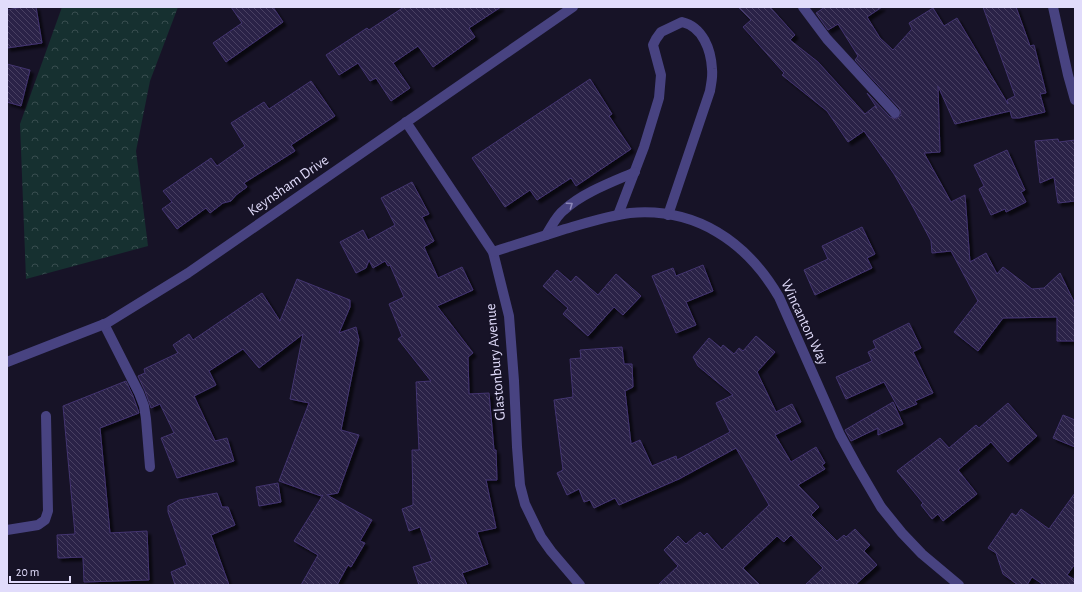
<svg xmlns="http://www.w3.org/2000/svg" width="1082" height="592" font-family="'Alegreya Sans',sans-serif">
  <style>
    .forest { fill: url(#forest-crowns) }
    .building { fill: url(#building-back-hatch); stroke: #433570; filter: url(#shadow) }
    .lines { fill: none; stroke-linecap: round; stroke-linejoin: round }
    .service { stroke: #484381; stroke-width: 10 }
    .minor { stroke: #484381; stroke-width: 10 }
    .oneway { stroke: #8d88b8 }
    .labels { text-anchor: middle; stroke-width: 3.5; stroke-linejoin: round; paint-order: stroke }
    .street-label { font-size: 15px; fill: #e1dcfb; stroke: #171327 }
  </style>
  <defs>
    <pattern id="forest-crowns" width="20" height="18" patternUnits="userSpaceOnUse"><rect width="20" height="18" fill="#163030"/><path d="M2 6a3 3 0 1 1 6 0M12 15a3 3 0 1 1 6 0" fill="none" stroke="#384d4f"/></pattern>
    <pattern id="building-back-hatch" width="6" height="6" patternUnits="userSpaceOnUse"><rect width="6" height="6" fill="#2a2146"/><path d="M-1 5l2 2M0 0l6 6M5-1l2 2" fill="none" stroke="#494162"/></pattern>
    <filter id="shadow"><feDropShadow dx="3.5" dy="3.5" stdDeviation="1" flood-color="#0009"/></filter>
  </defs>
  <rect width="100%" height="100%" fill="#171327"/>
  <!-- forest -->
  <path class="forest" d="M62 7H178L150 81 136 151 148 246 26 279 20 124Z"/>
  <!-- building -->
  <g class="building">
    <path d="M23 7H36L42 43 7 48V10Z"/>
    <path d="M231 7H273L283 22 226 62 213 43 242 23Z"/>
    <path d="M404 7H501L469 28 475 37 433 67 418 46 393 63 410 88 391 101 376 78 370 81 358 63 339 75 326 55 367 28 369 30Z"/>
    <path d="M738 7H770L795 35 790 40 818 62 865 114 875 106 877 108 867 93 890 117 896 119 901 115 900 109 855 60 858 56 838 24 828 30 816 13 825 7H882L867 17 880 38 893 50 912 29 909 23 933 8 944 26 957 18 1008 104 1007 100 1015 96 983 7H1016L1030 46 1034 45 1046 93 1040 94 1045 112 1019 118H1012L1010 111 955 124 938 86 940 152 924 153 951 202 965 195 970 262 986 253 997 274 1003 267 1032 289 1044 288 1060 273 1075 304V341H1057V317L1003 318 978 351 954 332 978 301 951 251 932 253 931 241 913 207 894 174 864 131 848 142 827 111 782 75 784 73 743 27 751 20Z"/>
    <path d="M7 64 30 70 21 106 7 102Z"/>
    <path d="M590 79 612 114 609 116 631 149 576 186 571 178 537 200 530 190 505 207 472 158Z"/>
    <path d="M311 81 335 116 291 145 295 151 244 183 247 187 236 195 231 201 223 203 210 213 206 208 177 229 162 209 172 202 163 191 211 158 217 166 245 146 231 123 264 102 269 109Z"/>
    <path d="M1058 139 1059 142 1075 140V201L1058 203 1054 177 1040 183 1035 141Z"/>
    <path d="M1007 150 1025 190 1021 192 1026 202 1006 212 1005 209 991 215 979 189 984 186 974 165Z"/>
    <path d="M412 182 429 214 422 217 434 241 424 247 438 278 462 267 473 290 437 306 473 353 468 357 469 394 489 393 494 450H496L497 480H486L496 528 477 532 488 564 462 573 467 585H419L413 567 432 561 420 527 409 531 402 509 413 505 412 450H419L416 382 431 381 398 339 402 336 389 304 404 297 390 265 388 266 385 261 373 268 369 260 366 268 356 273 340 242 363 230 368 240 395 225 381 198Z"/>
    <path d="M862 227 875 254 867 258 872 268 815 295 804 270 828 259 822 246Z"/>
    <path d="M703 265 713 291 686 302 696 325 676 333 652 276 673 268 676 276Z"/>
    <path d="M557 270 571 282 576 276 598 295 616 274 641 296 623 315 614 307 588 336 563 314 568 308 543 286Z"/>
    <path d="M297 279 350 300V307L339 333 356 327 359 340 341 430 359 435 338 493 327 495 372 520 360 541 365 543 351 567 348 565 337 585H301L318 555 294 541 323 495 321 496 279 481 309 403 290 399 303 334 259 368 243 349 209 371 216 385 194 396 215 441 227 438 234 461 177 478 161 438 174 433 160 404 151 408 145 391 138 376 145 373 144 369 178 353 173 345 189 334 193 340 262 293 280 321Z"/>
    <path d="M909 323 921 348 913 352 933 393 915 401 917 404 900 411 884 382 846 399 836 377 872 361 868 352 876 348 873 341Z"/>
    <path d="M756 336 775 352 757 372 776 412 792 404 801 422 775 435 791 462 816 447 825 463 822 465 825 469 798 485 819 507 811 515 837 541 844 535 846 537 855 529 870 545 864 551 877 565 855 585H805L823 568 791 535 784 542 777 536 743 568 760 585H658L678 566 664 550 678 536 686 544 700 532 704 536 707 533 722 550 769 505 736 448 679 479 619 505 615 498 594 508 590 500 584 502 579 489 567 495 557 473 563 470 554 400 573 397 570 359 581 358 580 350 622 347 624 364H632L633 387 625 391 631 444 640 440 652 466 676 456 677 460 730 432 716 403 733 395 698 366 693 357 709 338 721 348 723 345 734 354 739 348 743 351Z"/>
    <path d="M126 381 133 396 139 413 100 428 110 533 147 531 149 580 84 582 83 557 58 558 57 535 75 534 63 406Z"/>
    <path d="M893 402 903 424 878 435V428L851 441 845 430Z"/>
    <path d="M1008 403 1037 436 1008 462 991 442 958 470 977 494 943 521 938 514 932 519 921 505 923 503 897 471 940 438 949 448 976 425 979 428Z"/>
    <path d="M1063 415 1075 420V447L1053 438Z"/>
    <path d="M278 483 281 502 259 506 256 487Z"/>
    <path d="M217 493 222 507H228L235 525 211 535 229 585H175L171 572 187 565 168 512V506L179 500Z"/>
    <path d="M1075 493V564L1067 575 1075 580V585H1044L1032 577 1027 585H1018L1003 574 996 553 988 548 1012 513 1016 516 1021 509 1049 529Z"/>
  </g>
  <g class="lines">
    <!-- service -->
    <g class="service">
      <path d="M618 215 644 147 659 98 661 75 653 45 656 39 661 32 682 22C703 27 711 50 712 69 713 77 711 84 710 91L668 215"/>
      <path d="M546 235C552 226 556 216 564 210 582 193 612 182 635 172"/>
      <path d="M104 324 139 393 144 406 146 419 150 467"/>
      <path d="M7 530 38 525 45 520 48 511 46 416"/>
    </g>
    <!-- minor -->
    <g class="minor">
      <path d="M803 7 827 39 895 113"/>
      <path d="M1053 7 1068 75 1075 100"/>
      <path d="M406 122 493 252 509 316 514 381 517 447 520 485 525 504 541 537 551 551 580 585"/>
      <path d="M493 252C517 244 541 237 565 229 586 223 607 216 630 213 696 207 747 242 779 297L840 435 857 466 881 507 902 533 922 554 959 585"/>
      <path d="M7 362 107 323 188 273 573 7"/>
    </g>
  </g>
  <!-- one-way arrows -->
  <defs><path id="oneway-chevron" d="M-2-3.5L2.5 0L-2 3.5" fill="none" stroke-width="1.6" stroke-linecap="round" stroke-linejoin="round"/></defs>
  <use class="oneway" href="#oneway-chevron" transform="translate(570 205) rotate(-35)"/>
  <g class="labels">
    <!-- street labels -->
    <g class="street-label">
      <text transform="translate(288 185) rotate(-35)" y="5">Keynsham Drive</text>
      <text transform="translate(805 322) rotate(65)" y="5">Wincanton Way</text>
      <text transform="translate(495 362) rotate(-95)" y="5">Glastonbury Avenue</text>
    </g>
  </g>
  <!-- border -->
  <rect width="1082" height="592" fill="none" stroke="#e1dcfb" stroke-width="16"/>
  <!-- scale -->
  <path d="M10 576v6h60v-6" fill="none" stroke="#e1dcfb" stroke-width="2"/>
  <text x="16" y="576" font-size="12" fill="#e1dcfb" stroke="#171327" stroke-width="3" paint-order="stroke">20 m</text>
</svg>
